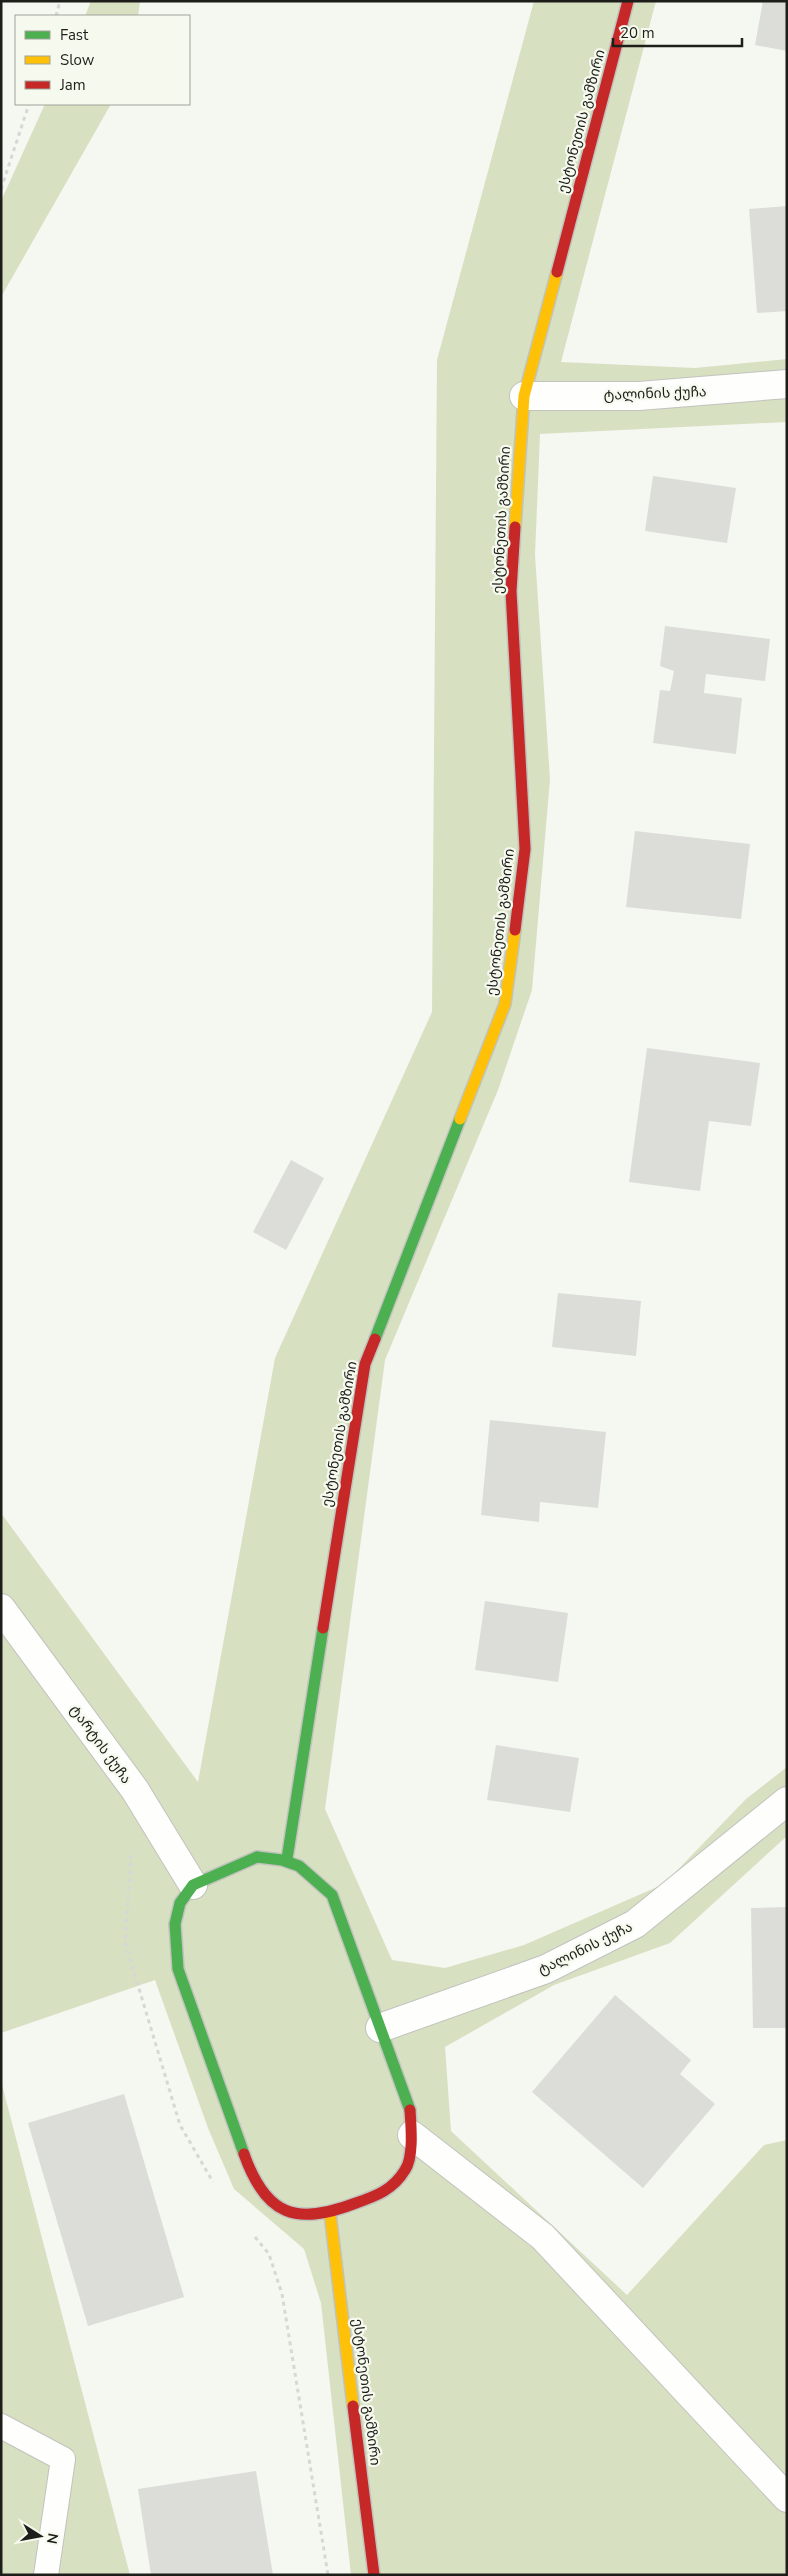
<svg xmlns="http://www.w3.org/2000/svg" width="788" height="2576" font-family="'Nunito Sans','Noto Sans Georgian',sans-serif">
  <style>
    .green { fill: #d8e0c2 }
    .building { fill: #dcddd9 }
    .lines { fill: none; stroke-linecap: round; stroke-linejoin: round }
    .lane-casing { stroke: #c1c3be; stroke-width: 26 }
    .street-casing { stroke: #c1c3be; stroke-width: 30 }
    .fast-casing { stroke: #c1c3be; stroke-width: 14 }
    .slow-casing { stroke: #c1c3be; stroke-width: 14 }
    .jam-casing { stroke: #c1c3be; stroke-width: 14 }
    .path { stroke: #d6d8d5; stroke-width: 3; stroke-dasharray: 4 4; stroke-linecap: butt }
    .lane { stroke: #fefefd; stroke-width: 24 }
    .street { stroke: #fefefd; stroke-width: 28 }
    .fast { stroke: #4caf50; stroke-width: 11 }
    .slow { stroke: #ffc107; stroke-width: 11 }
    .jam { stroke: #c62828; stroke-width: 11 }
    .labels { text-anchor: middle; stroke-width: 4.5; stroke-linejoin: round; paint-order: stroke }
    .street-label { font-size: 14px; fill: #1d1e1a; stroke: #f6faee }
  </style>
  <rect width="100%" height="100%" fill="#f5f7f1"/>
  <!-- green -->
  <g class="green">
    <path d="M91 1H140L138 16H85Z"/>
    <path d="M534 1H656L561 362 695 368 787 359V422L540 434 535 555 550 779 532 990 498 1090 385 1360 325 1809 392 1960 445 1968 524 1945 664 1884 746 1799 787 1767V1836L670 1943 554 1985 445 2047 451 2131 627 2295 764 2145 787 2140V2575H351L321 2303 304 2249 234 2189 208 2128 155 1980 1 2033V1513L198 1782 275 1358 432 1012 437 360Z"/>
    <path d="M45 104H111L1 297V201Z"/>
    <path d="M1 2081 130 2575H1Z"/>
  </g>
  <!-- building -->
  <g class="building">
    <path d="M763 1H787V51L755 45Z"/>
    <path d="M787 206V311L757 313 749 209Z"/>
    <path d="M653 476 736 488 727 543 645 531Z"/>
    <path d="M665 626 770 639 765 681 706 674 704 693 742 698 736 754 653 743 660 690 670 691 674 671 660 666Z"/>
    <path d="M635 831 750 844 741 919 626 907Z"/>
    <path d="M647 1048 760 1063 751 1126 709 1121 700 1191 629 1182Z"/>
    <path d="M291 1160 324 1178 286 1250 253 1232Z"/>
    <path d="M558 1293 641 1301 636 1356 552 1347Z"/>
    <path d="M490 1420 606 1432 598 1508 540 1502 539 1522 481 1515Z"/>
    <path d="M485 1601 568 1613 558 1682 475 1670Z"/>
    <path d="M496 1745 579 1758 570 1812 487 1800Z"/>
    <path d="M787 1907V2028H753L751 1908Z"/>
    <path d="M615 1995 691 2060 680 2074 715 2104 643 2188 532 2092Z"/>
    <path d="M124 2094 184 2297 88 2326 28 2123Z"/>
    <path d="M256 2471 273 2575H151L138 2489Z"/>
  </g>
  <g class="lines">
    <defs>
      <path id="lane" d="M1 2426 63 2459 46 2575"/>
      <g id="street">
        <path d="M524 396H639L787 384"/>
        <path d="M1 1608 135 1790 193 1885"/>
        <path d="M380 2028 546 1969 635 1924 787 1801"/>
        <path d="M412 2135 543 2237 787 2498"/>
      </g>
      <g id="fast">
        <path d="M375 1339 460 1119"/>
        <path d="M257 1857 282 1860 299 1866 332 1895 410 2110"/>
        <path d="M287 1859 323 1628"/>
        <path d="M244 2154 178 1969 175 1924 180 1903 193 1885 257 1857"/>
      </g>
      <g id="slow">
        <path d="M515 527 524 396 557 272"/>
        <path d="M460 1119 505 1004 515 930"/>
        <path d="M330 2213 353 2406"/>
      </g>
      <g id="jam">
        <path d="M557 272 628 1"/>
        <path d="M515 930 525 849 511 591 515 527"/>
        <path d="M323 1628 365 1364 375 1339"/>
        <path d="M244 2154C266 2216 296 2226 356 2203 376 2196 393 2190 405 2170 414 2157 411 2126 410 2110"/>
        <path d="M353 2406 374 2575"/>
      </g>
    </defs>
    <!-- lane casing -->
    <use href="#lane" class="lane-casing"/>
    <!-- street casing -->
    <use href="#street" class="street-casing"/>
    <!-- fast casing -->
    <use href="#fast" class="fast-casing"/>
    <!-- slow casing -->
    <use href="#slow" class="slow-casing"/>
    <!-- jam casing -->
    <use href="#jam" class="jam-casing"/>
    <!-- path -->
    <g class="path">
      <path d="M56 16 60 1"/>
      <path d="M1 189 29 104"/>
      <path d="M131 1855 125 1942 180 2125 213 2182"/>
      <path d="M255 2237 269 2254 282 2294 328 2575"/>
    </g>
    <!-- lane -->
    <use href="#lane" class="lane"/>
    <!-- street -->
    <use href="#street" class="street"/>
    <!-- fast -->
    <use href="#fast" class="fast"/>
    <!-- slow -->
    <use href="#slow" class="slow"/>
    <!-- jam -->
    <use href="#jam" class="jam"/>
  </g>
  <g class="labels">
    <!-- street labels -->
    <g class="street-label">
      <text transform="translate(581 121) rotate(-75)" y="5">ესტონეთის გამზირი</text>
      <text transform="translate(655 393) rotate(-2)" y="5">ტალინის ქუჩა</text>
      <text transform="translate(501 520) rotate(-87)" y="5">ესტონეთის გამზირი</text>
      <text transform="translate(500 922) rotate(-83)" y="5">ესტონეთის გამზირი</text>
      <text transform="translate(339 1434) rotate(-80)" y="5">ესტონეთის გამზირი</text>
      <text transform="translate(101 1744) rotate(54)" y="5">ტარტის ქუჩა</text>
      <text transform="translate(585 1948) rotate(-26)" y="5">ტალინის ქუჩა</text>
      <text transform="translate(367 2392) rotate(83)" y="5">ესტონეთის გამზირი</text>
    </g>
  </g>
  <!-- border -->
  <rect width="788" height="2576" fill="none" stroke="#1d1e1a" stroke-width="5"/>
  <!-- legend -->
  <rect x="15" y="15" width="175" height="90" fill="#f6faee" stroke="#9fa299"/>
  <rect x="25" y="31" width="25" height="8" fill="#4caf50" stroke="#9fa299"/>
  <text x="60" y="40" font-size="15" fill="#1d1e1a">Fast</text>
  <rect x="25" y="56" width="25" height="8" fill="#ffc107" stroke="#9fa299"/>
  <text x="60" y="65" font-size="15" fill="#1d1e1a">Slow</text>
  <rect x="25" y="81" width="25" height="8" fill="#c62828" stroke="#9fa299"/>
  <text x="60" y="90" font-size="15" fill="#1d1e1a">Jam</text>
  <!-- north arrow -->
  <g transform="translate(40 2536) rotate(101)" stroke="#f6faee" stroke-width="4" paint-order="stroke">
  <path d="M0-4L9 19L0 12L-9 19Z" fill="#1d1e1a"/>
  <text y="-8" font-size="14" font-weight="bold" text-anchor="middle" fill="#1d1e1a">N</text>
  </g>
  <!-- scale -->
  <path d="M613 38v8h129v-8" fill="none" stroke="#1d1e1a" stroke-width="2.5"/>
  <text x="620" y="38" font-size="15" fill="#1d1e1a" stroke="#f6faee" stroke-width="4" paint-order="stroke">20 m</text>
</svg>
